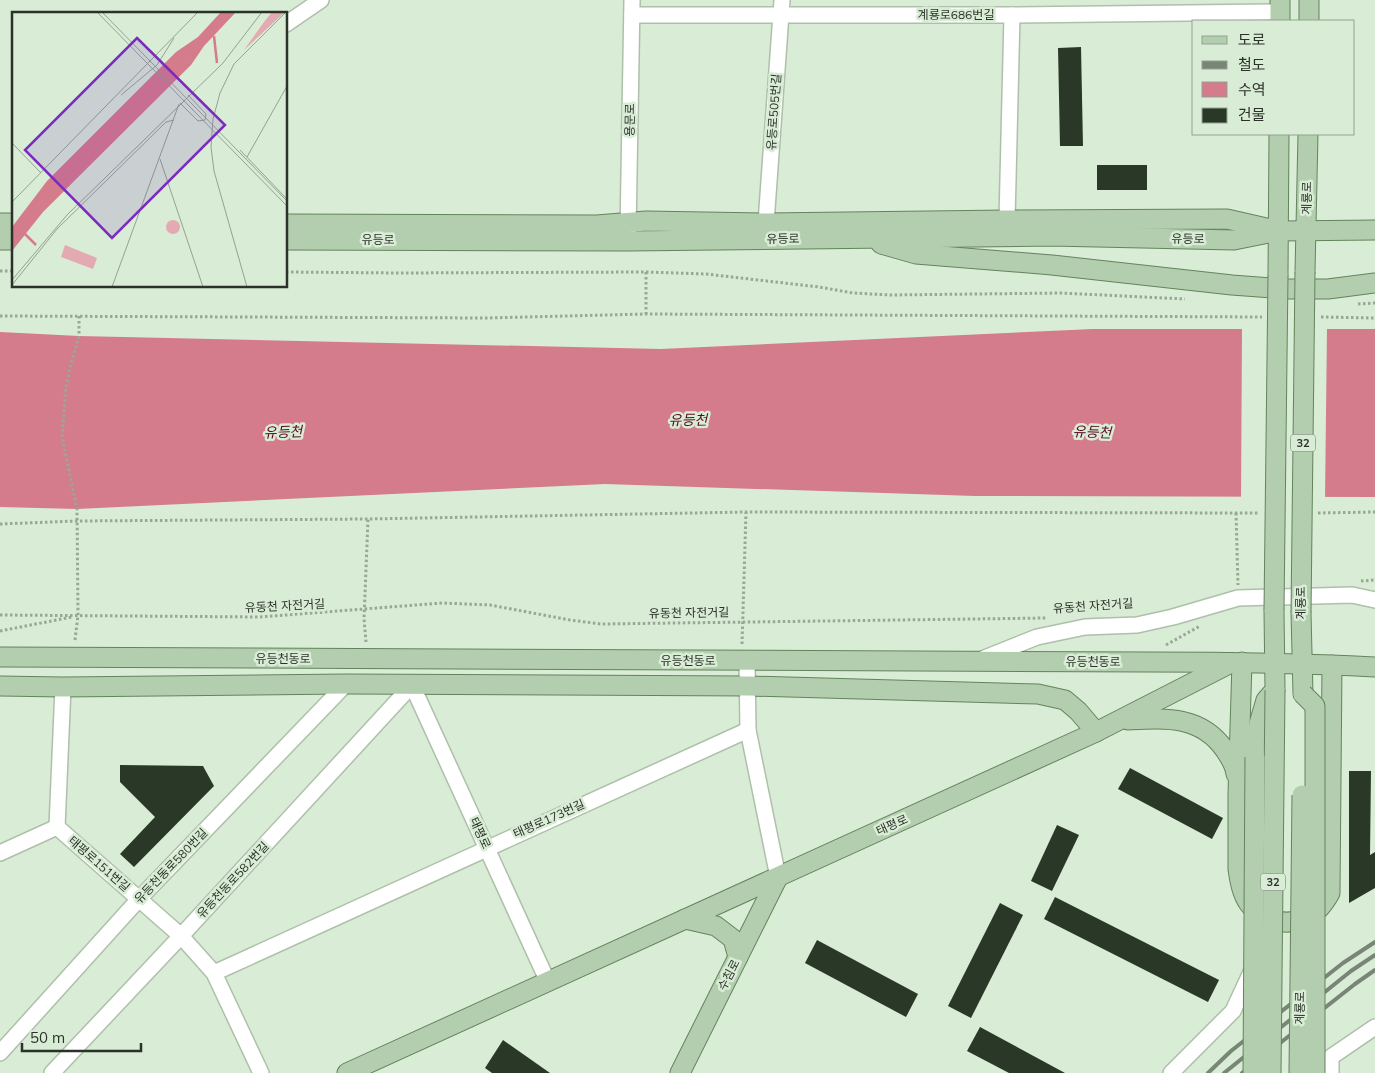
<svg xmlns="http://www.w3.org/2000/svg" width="1375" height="1073" font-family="Mulish,'Noto Sans KR',sans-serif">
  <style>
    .water { fill: #d47b8c }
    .pier { fill: #d9ecd5 }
    .building { fill: #2a3927 }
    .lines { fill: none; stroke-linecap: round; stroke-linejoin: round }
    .minor-casing { stroke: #aec0aa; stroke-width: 18 }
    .major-casing { stroke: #63835d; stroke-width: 21 }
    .path { stroke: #99a896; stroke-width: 3; stroke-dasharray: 2.5 2.5; stroke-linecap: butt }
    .minor { stroke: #fff; stroke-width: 15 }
    .major { stroke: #b3ceae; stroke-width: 19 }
    .rail { stroke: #798677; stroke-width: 4 }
    .major-bridge-casing { stroke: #63835d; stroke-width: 21; stroke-linecap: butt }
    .major-bridge { stroke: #b3ceae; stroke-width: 19 }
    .labels { text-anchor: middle; stroke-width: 5; stroke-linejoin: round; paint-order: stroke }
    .shield { fill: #d9ecd5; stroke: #5f6a5d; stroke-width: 1 }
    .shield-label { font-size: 11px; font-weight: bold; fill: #2b322a }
    .street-label { font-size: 12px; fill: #2b322a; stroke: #d9ecd5 }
    .water-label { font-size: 14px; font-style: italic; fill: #590723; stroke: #d9ecd5 }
    .inset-river { fill: none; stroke: #d47b8c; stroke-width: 2.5 }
    .inset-road { fill: none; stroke: #93a291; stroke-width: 1 }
    .view { fill: #7b2cbf; fill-opacity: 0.15; stroke: #7b2cbf; stroke-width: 2.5 }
    .inset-edge { fill: none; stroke: #2b322a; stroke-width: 2.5 }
  </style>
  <rect width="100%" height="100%" fill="#d9ecd5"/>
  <!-- water -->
  <path class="water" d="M1093 329H1375V497L975 496 605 484 77 509 0 507V332L79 336 661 349Z"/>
  <!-- pier -->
  <path class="pier" d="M1242 327H1327L1325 499H1241Z"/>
  <!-- building -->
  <g class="building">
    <path d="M1081 47 1083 146H1060L1058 48Z"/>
    <rect x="1097" y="165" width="50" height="25"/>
    <path d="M120 765 203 766 214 786 134 867 120 854 155 817 120 782Z"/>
    <path d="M1130 768 1223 818 1212 839 1118 789Z"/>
    <path d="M1349 771H1371L1370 855 1375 852V888L1349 903Z"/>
    <path d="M1057 825 1079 835 1052 891 1031 881Z"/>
    <path d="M1055 897 1219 980 1208 1002 1044 919Z"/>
    <path d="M1000 903 1023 915 971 1018 948 1006Z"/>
    <path d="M817 940 918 994 906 1017 805 963Z"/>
    <path d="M980 1027 1065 1073H1009L967 1051Z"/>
    <path d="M503 1040 550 1073H492L485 1068Z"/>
  </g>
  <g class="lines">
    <defs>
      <g id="minor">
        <path d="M632 15H1012L1280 12"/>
        <path d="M286 24 321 0"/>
        <path d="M1007 220 1012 15"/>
        <path d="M766 223 782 0"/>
        <path d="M628 232 632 0"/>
        <path d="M982 659 1037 637 1085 627 1137 625 1173 617 1238 598 1352 595 1375 600"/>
        <path d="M747 661 748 730 778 877"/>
        <path d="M57 827 63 687"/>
        <path d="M0 853 57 827 181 936 214 973 261 1073"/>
        <path d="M214 973 748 730"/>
        <path d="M0 1053 139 899 346 684"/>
        <path d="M52 1073 181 936 412 685 548 982"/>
        <path d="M1171 1073 1233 1011 1252 970"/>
        <path d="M1331 1073V1057L1375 1027"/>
      </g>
      <g id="major">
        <path d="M1280 21V0"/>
        <path d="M1309 21V0"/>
        <path d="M0 223H14"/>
        <path d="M286 224 597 225 646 221 766 223 1007 220 1227 219 1271 229"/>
        <path d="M0 240H14"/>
        <path d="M286 240 628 241 1051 236 1234 240 1279 231 1375 230"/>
        <path d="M881 244 916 254 1052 265 1232 285 1284 289H1328L1375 283"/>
        <path d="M1305 272 1308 134"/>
        <path d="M1278 275 1279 134"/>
        <path d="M1301 613 1303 694"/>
        <path d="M0 657 1148 662C1224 662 1299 663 1375 667"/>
        <path d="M1242 662 1238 794V869C1239 876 1240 884 1243 892 1251 916 1280 928 1303 919 1315 915 1324 904 1330 893L1332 665"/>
        <path d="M0 686 63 687 346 684 749 686 1038 694 1065 700 1078 711 1096 732"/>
        <path d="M1128 720C1165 718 1201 715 1225 750 1230 758 1235 764 1236 774"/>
        <path d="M1255 757 1259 724 1266 700 1275 690 1274 610"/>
        <path d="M685 919 716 926 733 939 738 957"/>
        <path d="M347 1073 1096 732 1231 663"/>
        <path d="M680 1073 778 877"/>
      </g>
    </defs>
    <!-- minor casing -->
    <use href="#minor" class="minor-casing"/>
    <!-- major casing -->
    <use href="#major" class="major-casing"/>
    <!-- path -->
    <g class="path">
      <path d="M0 271H14"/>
      <path d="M286 272 399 273 646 272 706 274 819 287 853 293 891 295 1061 293 1185 299"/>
      <path d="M646 272V314"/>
      <path d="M1358 304 1375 303"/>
      <path d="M0 316 486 318 646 314 1262 317"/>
      <path d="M1321 317 1375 318"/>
      <path d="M1236 513 1238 585"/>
      <path d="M1318 513 1375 512"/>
      <path d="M0 524 77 521 368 519 746 512 1259 513"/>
      <path d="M1361 581 1375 580"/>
      <path d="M0 615 260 617 442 603 490 605 570 620 601 624 1047 618"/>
      <path d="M0 631 72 617"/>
      <path d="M75 640 78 615 77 509 62 437 66 387 71 363 79 336V315"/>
      <path d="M366 642 364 619 368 519"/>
      <path d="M742 644 746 512"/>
      <path d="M1166 645 1200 626"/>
    </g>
    <!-- minor -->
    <use href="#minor" class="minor"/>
    <!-- major -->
    <use href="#major" class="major"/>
    <!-- rail -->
    <g class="rail">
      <path d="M1208 1073 1231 1051 1343 963 1375 942"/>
      <path d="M1224 1073 1351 971 1375 955"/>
      <path d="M1242 1073 1355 984 1375 970"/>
    </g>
    <defs>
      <g id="major-bridge">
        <path d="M1274 610 1278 275"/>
        <path d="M1301 613 1305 272"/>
        <path d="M1303 694 1315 706V1073"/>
        <path d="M1253 1073 1255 757"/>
        <path d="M1271 1073 1275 690"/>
        <path d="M1299 1073 1302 795"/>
      </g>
    </defs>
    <!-- major-bridge casing -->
    <use href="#major-bridge" class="major-bridge-casing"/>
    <!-- major-bridge -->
    <use href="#major-bridge" class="major-bridge"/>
  </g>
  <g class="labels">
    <!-- shield labels -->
    <g class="shield">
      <rect x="1290.5" y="434.5" width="25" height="17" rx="4"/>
      <rect x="1260.5" y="873.5" width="25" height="17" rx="4"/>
    </g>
    <g class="shield-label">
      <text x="1303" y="447">32</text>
      <text x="1273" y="886">32</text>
    </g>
    <!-- street labels -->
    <g class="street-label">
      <text x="956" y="19">계룡로686번길</text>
      <text transform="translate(774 112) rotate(-86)" y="4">유등로505번길</text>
      <text transform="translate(630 120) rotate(-89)" y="4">용문로</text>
      <text transform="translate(1307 198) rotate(-89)" y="4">계룡로</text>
      <text transform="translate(783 239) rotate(-1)" y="4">유등로</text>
      <text transform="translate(1188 239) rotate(1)" y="4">유등로</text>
      <text x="378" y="244">유등로</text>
      <text transform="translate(1301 603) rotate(-90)" y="4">계룡로</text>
      <text transform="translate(285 606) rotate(-3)" y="4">유동천 자전거길</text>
      <text transform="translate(1093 606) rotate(-4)" y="4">유동천 자전거길</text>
      <text transform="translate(689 613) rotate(-1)" y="4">유동천 자전거길</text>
      <text x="283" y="663">유등천동로</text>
      <text x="688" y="665">유등천동로</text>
      <text x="1093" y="666">유등천동로</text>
      <text transform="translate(549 819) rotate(-24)" y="4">태평로173번길</text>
      <text transform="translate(892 825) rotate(-24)" y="4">태평로</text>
      <text transform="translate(480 833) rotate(65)" y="4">태평로</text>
      <text transform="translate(99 864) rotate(41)" y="4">태평로151번길</text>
      <text transform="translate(171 866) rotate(-46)" y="4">유등천동로580번길</text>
      <text transform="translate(233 880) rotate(-47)" y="4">유등천동로582번길</text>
      <text transform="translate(729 975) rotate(-63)" y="4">수침로</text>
      <text transform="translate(1300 1008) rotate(-89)" y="4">계룡로</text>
    </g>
    <!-- water labels -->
    <g class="water-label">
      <text transform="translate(688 420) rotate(-1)" y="5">유등천</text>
      <text transform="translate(283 432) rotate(-2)" y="5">유등천</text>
      <text transform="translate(1092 432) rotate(2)" y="5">유등천</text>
    </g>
  </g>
  <!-- overview -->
  <g transform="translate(12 12)">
    <rect width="275" height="275" fill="#d9ecd5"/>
    <path d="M260 0H273L232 38 252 10ZM154 215a7 7 0 1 1 14 0a7 7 0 1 1-14 0ZM53 233 85 246 81 257 49 245Z" fill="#e3aab3"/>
    <path d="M209 0H224L192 34 179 53 31 200 0 239V215L35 169 164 40 186 25Z" fill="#d47b8c"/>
    <path class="inset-river" d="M202 24 205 51M12 221 24 233"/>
    <path class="inset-road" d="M85 0 275 194M90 0 275 189M109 83 145 53 162 26M168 91 186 109 193 108 194 102 176 83M0 131 29 161M228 138 274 186M235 145 275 74M148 147 191 275M0 190 186 0M0 268 55 203 211 51 250 0M0 273 45 217 154 110 162 108M100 275 167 92M235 275 202 159 199 135 201 107 208 81 222 52 274 0"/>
    <path class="view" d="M125 26 213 113 100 226 13 138Z"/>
    <rect width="275" height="275" class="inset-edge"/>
  </g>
  <!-- legend -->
  <rect x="1192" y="20" width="162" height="115" fill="#d9ecd5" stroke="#93a291"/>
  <rect x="1202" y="36" width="25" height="8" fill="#b3ceae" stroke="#93a291"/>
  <text x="1238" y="45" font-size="15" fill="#2b322a">도로</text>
  <rect x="1202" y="61" width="25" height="8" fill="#798677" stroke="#93a291"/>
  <text x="1238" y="70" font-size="15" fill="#2b322a">철도</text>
  <rect x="1202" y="82" width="25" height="15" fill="#d47b8c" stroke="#93a291"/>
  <text x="1238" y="95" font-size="15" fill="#2b322a">수역</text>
  <rect x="1202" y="108" width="25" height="15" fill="#2a3927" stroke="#93a291"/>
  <text x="1238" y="120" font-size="15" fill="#2b322a">건물</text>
  <!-- scale -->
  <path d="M22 1043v8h119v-8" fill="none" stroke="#2b322a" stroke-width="2.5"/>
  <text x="30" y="1043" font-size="15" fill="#2b322a" stroke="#d9ecd5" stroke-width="4" paint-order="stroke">50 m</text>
</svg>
